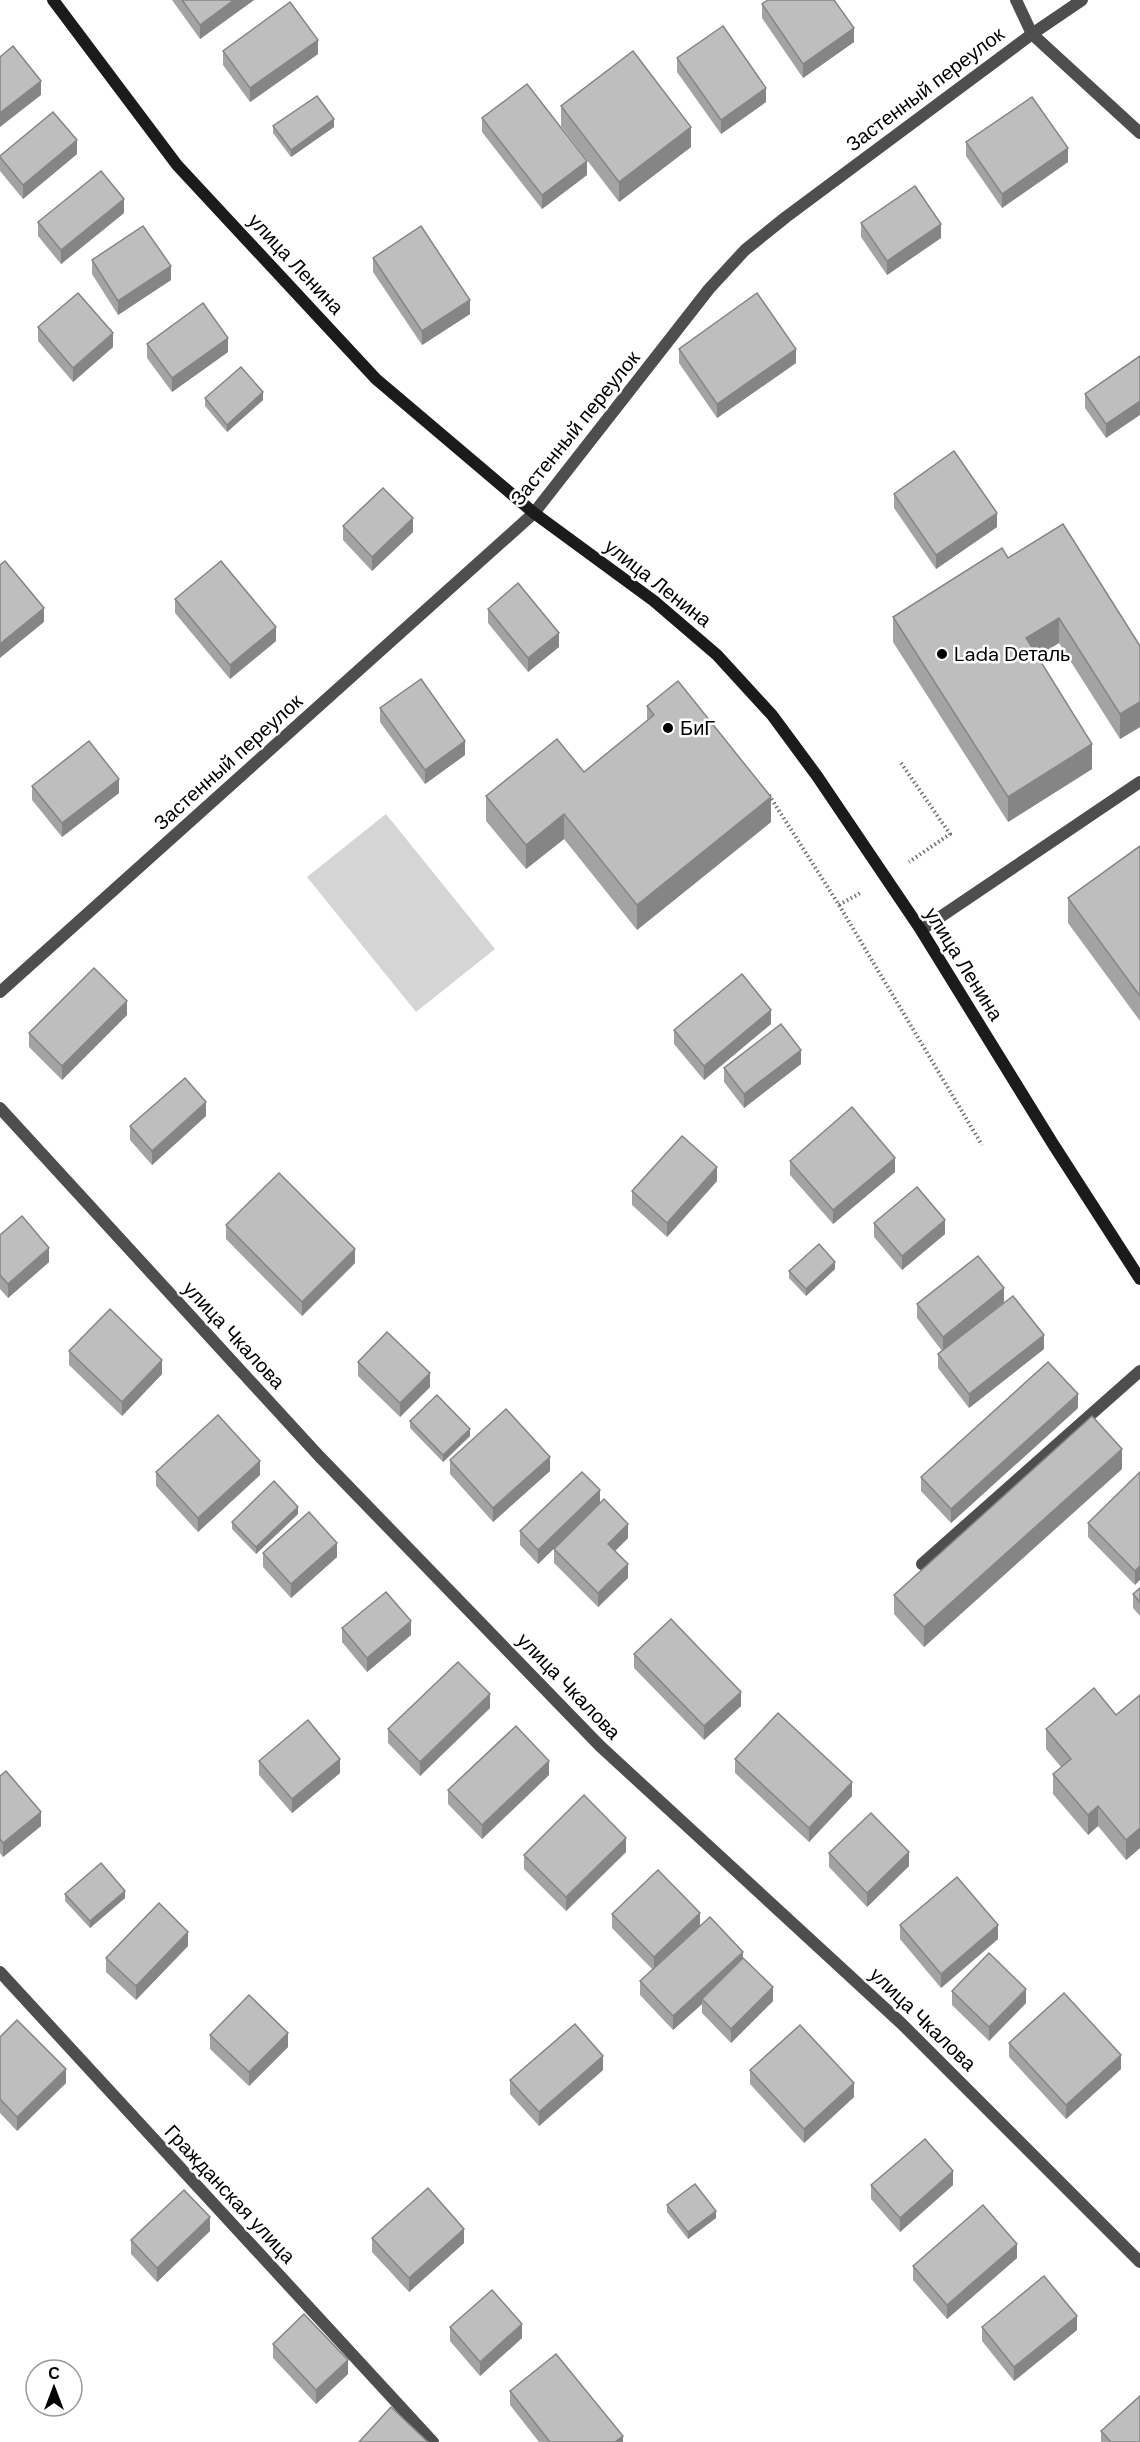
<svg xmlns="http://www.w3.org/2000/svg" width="1140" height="2442" font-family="'DM Sans',sans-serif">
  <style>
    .park { fill: #d5d5d5 }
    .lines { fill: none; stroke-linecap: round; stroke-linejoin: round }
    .path { stroke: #707070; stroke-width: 4; stroke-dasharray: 1.5 3; stroke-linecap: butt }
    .lane { stroke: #4e4e4e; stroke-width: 12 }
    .street { stroke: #4e4e4e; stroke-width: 12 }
    .secondary { stroke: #1b1b1b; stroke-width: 12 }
    .wall { fill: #a3a3a3 }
    .shaded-wall { fill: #858585 }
    .building { fill: #bebebe; stroke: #858585; stroke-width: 1.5 }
    .poi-dot { fill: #000; stroke: #fff; stroke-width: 2 }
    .labels { text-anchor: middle; stroke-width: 5; stroke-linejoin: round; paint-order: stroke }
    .street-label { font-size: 20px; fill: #000; stroke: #fff }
    .poi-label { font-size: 20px; fill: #000; stroke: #fff; text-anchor: start }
  </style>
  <rect width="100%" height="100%" fill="#fff"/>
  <!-- park -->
  <path class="park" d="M386 814 495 949 416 1012 307 877Z"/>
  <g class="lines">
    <!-- path -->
    <g class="path">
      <path d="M901 763 950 834 909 862"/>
      <path d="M769 795 839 905 982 1145"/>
      <path d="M839 905 862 892"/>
    </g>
    <!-- lane -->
    <g class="lane">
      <path d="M921 930 1140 782"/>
      <path d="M922 1564 1140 1371"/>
    </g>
    <!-- street -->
    <g class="street">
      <path d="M1016 0 1032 34 1140 133"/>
      <path d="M0 992 534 513 709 289 745 250 786 217 1032 34 1082 0"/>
      <path d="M0 1108 319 1456 600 1746 902 2024 1140 2262"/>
      <path d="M0 1972 433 2442"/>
    </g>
    <!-- secondary -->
    <path class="secondary" d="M53 0 177 165 376 379 534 513 654 601 717 655 772 715 817 776 921 930 1053 1144 1140 1279"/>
  </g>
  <!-- wall -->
  <g class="wall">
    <path d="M172 0H254L200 39Z"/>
    <path d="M762 4 854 42 803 78 762 18Z"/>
    <path d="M223 51 318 54 250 102 223 65Z"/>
    <path d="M677 58 766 102 721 134 677 72Z"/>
    <path d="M561 106 691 147 619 202 561 126Z"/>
    <path d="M482 118 587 175 542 209 482 132Z"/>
    <path d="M273 126 334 127 291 157 273 133Z"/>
    <path d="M966 142 1068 162 1002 208 966 156Z"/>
    <path d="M77 154 23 199 0 171V156Z"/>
    <path d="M124 213 61 264 38 236V222Z"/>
    <path d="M861 223 941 238 887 275 861 237Z"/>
    <path d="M373 258 470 314 422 345 373 272Z"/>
    <path d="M92 260 171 280 118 315 92 274Z"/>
    <path d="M38 327 113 347 73 382 38 341Z"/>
    <path d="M147 344 228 352 172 392 147 358Z"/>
    <path d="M679 349 796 363 717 418 679 363Z"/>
    <path d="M1140 356 1106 438 1085 408V394Z"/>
    <path d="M205 398 263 400 227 432 205 406Z"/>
    <path d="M894 494 997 527 936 569 894 508Z"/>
    <path d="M343 526 413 532 372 571 343 540Z"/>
    <path d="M1008 558 1140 646V727L1120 739 1059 643 1037 656 1092 769 1008 822 893 642V617Z"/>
    <path d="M175 599 276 641 230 679 175 613Z"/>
    <path d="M488 609 559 647 528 672 488 623Z"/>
    <path d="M647 706 771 822 637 930 564 839 526 869 486 821V796L584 772 647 721Z"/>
    <path d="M380 708 465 755 425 784 380 722Z"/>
    <path d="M32 786 119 793 62 837 32 800Z"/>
    <path d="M1140 846V1021L1068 923V898Z"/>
    <path d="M127 1015 62 1080 29 1047V1033Z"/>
    <path d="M771 1024 704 1080 674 1044V1030Z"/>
    <path d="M801 1064 744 1108 724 1082V1068Z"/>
    <path d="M206 1116 152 1165 130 1140V1126Z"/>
    <path d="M790 1161 895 1172 833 1224 790 1175Z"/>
    <path d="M717 1181 667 1237 632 1205V1191Z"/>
    <path d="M874 1223 945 1234 902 1270 874 1237Z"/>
    <path d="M226 1225 355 1263 302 1316 226 1239Z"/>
    <path d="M0 1235 49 1262 8 1298 0 1289Z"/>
    <path d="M835 1269 806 1296 789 1278V1271Z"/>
    <path d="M1004 1302 954 1342 1044 1349 969 1408 938 1368V1354L942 1351 917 1318V1304Z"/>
    <path d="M69 1351 162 1374 122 1416 69 1365Z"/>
    <path d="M358 1362 430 1387 400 1417 358 1376Z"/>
    <path d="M1078 1408 951 1523 921 1491V1477Z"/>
    <path d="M410 1421 470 1436 443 1462 410 1428Z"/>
    <path d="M450 1460 550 1471 493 1522 450 1474Z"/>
    <path d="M1122 1469 924 1647 894 1614V1595Z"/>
    <path d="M156 1472 260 1475 198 1532 156 1486Z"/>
    <path d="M1140 1472 1135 1585 1088 1537V1523Z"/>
    <path d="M600 1503 628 1538 615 1551 628 1578 598 1607 554 1563V1549L570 1533 538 1564 520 1545V1531Z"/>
    <path d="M298 1514 256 1554 232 1529V1522Z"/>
    <path d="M263 1553 337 1557 291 1598 263 1567Z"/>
    <path d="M1140 1588V1616L1133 1608V1594Z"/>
    <path d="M342 1628 411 1635 367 1672 342 1642Z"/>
    <path d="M634 1654 741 1706 704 1740 634 1668Z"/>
    <path d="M1140 1695V1848L1126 1860 1098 1826 1088 1835 1053 1794V1774L1061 1767 1046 1749V1729L1116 1715Z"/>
    <path d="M490 1708 420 1776 388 1743V1729Z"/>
    <path d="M735 1759 852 1796 809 1842 735 1773Z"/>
    <path d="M259 1761 340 1773 292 1813 259 1775Z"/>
    <path d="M549 1775 482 1839 448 1804V1790Z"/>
    <path d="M0 1776 41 1826 3 1857 0 1853Z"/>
    <path d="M626 1852 566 1911 524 1869V1855Z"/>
    <path d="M829 1853 909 1866 867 1907 829 1867Z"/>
    <path d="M65 1894 125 1898 90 1928 65 1901Z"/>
    <path d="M612 1914 700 1926 743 1958 773 2001 731 2043 702 2013V2004L673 2030 640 1995V1981L653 1970 612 1928Z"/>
    <path d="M900 1925 998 1939 941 1988 900 1939Z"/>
    <path d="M188 1946 136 2000 106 1972V1958Z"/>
    <path d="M952 1991 1026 2003 989 2041 952 2005Z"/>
    <path d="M210 2035 288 2047 249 2086 210 2049Z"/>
    <path d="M0 2037 66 2083 17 2131 0 2113Z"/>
    <path d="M1009 2043 1121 2069 1066 2119 1009 2057Z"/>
    <path d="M603 2070 539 2126 510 2094V2080Z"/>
    <path d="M750 2070 854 2097 804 2143 750 2084Z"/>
    <path d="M871 2185H953L900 2232 871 2199Z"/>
    <path d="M667 2205 716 2218 688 2239 667 2212Z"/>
    <path d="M210 2231 157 2282 131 2254V2240Z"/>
    <path d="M372 2238 464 2243 409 2292 372 2252Z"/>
    <path d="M1017 2258 947 2319 913 2280V2266Z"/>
    <path d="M450 2327 522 2338 480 2376 450 2341Z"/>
    <path d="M982 2327 1077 2330 1014 2381 982 2341Z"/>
    <path d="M273 2344 348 2374 316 2404 273 2358Z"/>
    <path d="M510 2391 623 2442H539L510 2405Z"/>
    <path d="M1101 2431 1140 2442H1101Z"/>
  </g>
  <!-- shaded-wall -->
  <g class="shaded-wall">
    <path d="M234 0H254L200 39V25Z"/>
    <path d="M854 28V42L803 78V64Z"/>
    <path d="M318 40V54L250 102V88Z"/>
    <path d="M41 81V95L0 127V113Z"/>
    <path d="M766 88V102L721 134V120Z"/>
    <path d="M334 119V127L291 157V150Z"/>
    <path d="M691 127V147L619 202V182Z"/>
    <path d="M77 140V154L23 199V185Z"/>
    <path d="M1068 148V162L1002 208V194Z"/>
    <path d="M587 161V175L542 209V195Z"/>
    <path d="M124 199V213L61 264V250Z"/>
    <path d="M941 224V238L887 275V261Z"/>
    <path d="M171 266V280L118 315V301Z"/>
    <path d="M470 300V314L422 345V331Z"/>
    <path d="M113 333V347L73 382V368Z"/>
    <path d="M228 338V352L172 392V378Z"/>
    <path d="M796 349V363L717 418V404Z"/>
    <path d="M263 392V400L227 432V425Z"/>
    <path d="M1140 401V415L1106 438V424Z"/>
    <path d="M997 513V527L936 569V555Z"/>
    <path d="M413 518V532L372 571V557Z"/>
    <path d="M44 608V622L0 658V644Z"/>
    <path d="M1059 618V643L1026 663V638Z"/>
    <path d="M276 627V641L230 679V665Z"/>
    <path d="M559 633V647L528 672V658Z"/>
    <path d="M1140 702V727L1120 739V714Z"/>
    <path d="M465 741V755L425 784V770Z"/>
    <path d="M1092 744V769L1008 822V797Z"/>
    <path d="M119 779V793L62 837V823Z"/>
    <path d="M771 797V822L637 930V905Z"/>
    <path d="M564 814V839L526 869V845Z"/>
    <path d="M127 1001V1015L62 1080V1066Z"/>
    <path d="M771 1010V1024L704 1080V1066Z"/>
    <path d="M801 1050V1064L744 1108V1094Z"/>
    <path d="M206 1102V1116L152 1165V1151Z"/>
    <path d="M895 1158V1172L833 1224V1210Z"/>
    <path d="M717 1167V1181L667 1237V1223Z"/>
    <path d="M945 1220V1234L902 1270V1256Z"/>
    <path d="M49 1248V1262L8 1298V1284Z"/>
    <path d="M355 1249V1263L302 1316V1302Z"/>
    <path d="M835 1262V1269L806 1296V1289Z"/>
    <path d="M1004 1288V1302L943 1351V1337Z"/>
    <path d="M1044 1335V1349L969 1408V1394Z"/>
    <path d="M162 1360V1374L122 1416V1402Z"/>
    <path d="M430 1373V1387L400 1417V1403Z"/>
    <path d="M1078 1394V1408L951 1523V1509Z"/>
    <path d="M470 1429V1436L443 1462V1455Z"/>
    <path d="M1122 1449V1469L924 1647V1627Z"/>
    <path d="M550 1457V1471L493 1522V1508Z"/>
    <path d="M260 1461V1475L198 1532V1518Z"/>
    <path d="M600 1490V1504L538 1564V1550Z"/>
    <path d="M298 1507V1514L256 1554V1547Z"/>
    <path d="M628 1524V1538L608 1558V1544Z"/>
    <path d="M337 1543V1557L291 1598V1584Z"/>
    <path d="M628 1564V1578L598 1607V1593Z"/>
    <path d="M1140 1566V1580L1135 1585V1571Z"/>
    <path d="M411 1621V1635L367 1672V1658Z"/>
    <path d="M741 1692V1706L704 1740V1726Z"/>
    <path d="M490 1694V1708L420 1776V1762Z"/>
    <path d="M340 1759V1773L292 1813V1799Z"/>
    <path d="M549 1761V1775L482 1839V1825Z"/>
    <path d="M852 1782V1796L809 1842V1828Z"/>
    <path d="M1098 1806V1826L1088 1835V1815Z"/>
    <path d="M41 1812V1826L3 1857V1843Z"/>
    <path d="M1140 1828V1848L1126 1860V1840Z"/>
    <path d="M626 1838V1852L566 1911V1897Z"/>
    <path d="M909 1852V1866L867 1907V1893Z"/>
    <path d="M125 1891V1898L90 1928V1921Z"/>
    <path d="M700 1913V1927L654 1971V1957Z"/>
    <path d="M998 1925V1939L941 1988V1974Z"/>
    <path d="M188 1932V1946L136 2000V1986Z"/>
    <path d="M743 1952V1966L702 1999V2004L673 2030V2016Z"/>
    <path d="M773 1987V2001L731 2043V2029Z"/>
    <path d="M1026 1989V2003L989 2041V2027Z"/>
    <path d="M288 2033V2047L249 2086V2072Z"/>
    <path d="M1121 2055V2069L1066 2119V2105Z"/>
    <path d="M603 2056V2070L539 2126V2112Z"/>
    <path d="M66 2069V2083L17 2131V2117Z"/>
    <path d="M854 2083V2097L804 2143V2129Z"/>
    <path d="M953 2171V2185L900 2232V2218Z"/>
    <path d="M716 2211V2218L688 2239V2232Z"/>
    <path d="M210 2217V2231L157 2282V2268Z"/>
    <path d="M464 2229V2243L409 2292V2278Z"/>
    <path d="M1017 2244V2258L947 2319V2305Z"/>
    <path d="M1077 2316V2330L1014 2381V2367Z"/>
    <path d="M522 2324V2338L480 2376V2362Z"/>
    <path d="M348 2360V2374L316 2404V2390Z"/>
    <path d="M623 2436V2442H615Z"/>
  </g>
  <!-- building -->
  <g class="building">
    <path d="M182 0H234L200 25Z"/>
    <path d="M768 0H834L854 28 803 64 762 4Z"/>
    <path d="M290 2 318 40 250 88 223 51Z"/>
    <path d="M723 26 766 88 721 120 677 58Z"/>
    <path d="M13 46 41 81 0 113V57Z"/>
    <path d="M633 51 691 127 619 182 561 106Z"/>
    <path d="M527 84 587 161 542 195 482 118Z"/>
    <path d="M317 96 334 119 291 150 273 126Z"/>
    <path d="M1032 97 1068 148 1002 194 966 142Z"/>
    <path d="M53 112 77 140 23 185 0 157V156Z"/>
    <path d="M101 171 124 199 61 250 38 222Z"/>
    <path d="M915 186 941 224 887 261 861 223Z"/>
    <path d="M143 226 171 266 118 301 92 260Z"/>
    <path d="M421 226 470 300 422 331 373 258Z"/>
    <path d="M78 293 113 333 73 368 38 327Z"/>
    <path d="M757 293 796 349 717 404 679 349Z"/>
    <path d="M203 303 228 338 172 378 147 344Z"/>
    <path d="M1140 356V401L1106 424 1085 394Z"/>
    <path d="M241 367 263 392 227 425 205 398Z"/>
    <path d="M954 451 997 513 936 555 894 494Z"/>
    <path d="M383 488 413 518 372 557 343 526Z"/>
    <path d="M1063 524 1140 646V702L1120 714 1059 618 1026 638 1092 744 1008 797 893 617 1002 548 1008 558Z"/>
    <path d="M5 561 44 608 0 644V565Z"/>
    <path d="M221 561 276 627 230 665 175 599Z"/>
    <path d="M518 583 559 633 528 658 488 609Z"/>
    <path d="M421 679 465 741 425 770 380 708Z"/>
    <path d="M678 681 771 797 637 905 564 814 526 845 486 796 557 739 584 772 654 715 647 706Z"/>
    <path d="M89 741 119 779 62 823 32 786Z"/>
    <path d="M1140 846V996L1068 898Z"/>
    <path d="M94 968 127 1001 62 1066 29 1033Z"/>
    <path d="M742 974 771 1010 704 1066 674 1030Z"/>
    <path d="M781 1024 801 1050 744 1094 724 1068Z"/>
    <path d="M185 1078 206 1102 152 1151 130 1126Z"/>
    <path d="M852 1107 895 1158 833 1210 790 1161Z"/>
    <path d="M682 1136 717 1167 667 1223 632 1191Z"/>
    <path d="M279 1173 355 1249 302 1302 226 1225Z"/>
    <path d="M917 1187 945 1220 902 1256 874 1223Z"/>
    <path d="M22 1216 49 1248 8 1284 0 1275V1235Z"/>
    <path d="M819 1244 835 1262 806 1289 789 1271Z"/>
    <path d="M978 1256 1004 1288 943 1337 917 1304Z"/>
    <path d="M1013 1296 1044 1335 969 1394 938 1354Z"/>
    <path d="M110 1309 162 1360 122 1402 69 1351Z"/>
    <path d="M387 1332 430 1373 400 1403 358 1362Z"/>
    <path d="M1048 1362 1078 1394 951 1509 921 1477Z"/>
    <path d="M437 1395 470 1429 443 1455 410 1421Z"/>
    <path d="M506 1409 550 1457 493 1508 450 1460Z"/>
    <path d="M218 1415 260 1461 198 1518 156 1472Z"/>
    <path d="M1092 1416 1122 1449 924 1627 894 1595Z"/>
    <path d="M582 1472 600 1490 538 1550 520 1531Z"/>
    <path d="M1140 1472V1566L1135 1571 1088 1523Z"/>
    <path d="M274 1481 298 1507 256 1547 232 1522Z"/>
    <path d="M604 1499 628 1524 608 1544 628 1564 598 1593 554 1549Z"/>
    <path d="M309 1512 337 1543 291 1584 263 1553Z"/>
    <path d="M1140 1588V1602L1133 1594Z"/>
    <path d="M386 1592 411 1621 367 1658 342 1628Z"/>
    <path d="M671 1619 741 1692 704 1726 634 1654Z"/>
    <path d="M458 1662 490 1694 420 1762 388 1729Z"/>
    <path d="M1094 1688 1116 1715 1140 1695V1828L1126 1840 1098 1806 1088 1815 1053 1774 1071 1759 1046 1729Z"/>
    <path d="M778 1713 852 1782 809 1828 735 1759Z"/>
    <path d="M308 1720 340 1759 292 1799 259 1761Z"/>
    <path d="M516 1726 549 1761 482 1825 448 1790Z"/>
    <path d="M6 1771 41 1812 3 1843 0 1839V1776Z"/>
    <path d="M584 1795 626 1838 566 1897 524 1855Z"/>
    <path d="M871 1813 909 1852 867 1893 829 1853Z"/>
    <path d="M101 1863 125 1891 90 1921 65 1894Z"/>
    <path d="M658 1870 700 1913 654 1957 612 1914Z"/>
    <path d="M957 1877 998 1925 941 1974 900 1925Z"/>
    <path d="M159 1903 188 1932 136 1986 106 1958Z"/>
    <path d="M710 1917 743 1952 673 2016 640 1981Z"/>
    <path d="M989 1953 1026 1989 989 2027 952 1991Z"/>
    <path d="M743 1958 773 1987 731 2029 702 1999Z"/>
    <path d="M1064 1993 1121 2055 1066 2105 1009 2043Z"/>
    <path d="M249 1995 288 2033 249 2072 210 2035Z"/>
    <path d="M17 2020 66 2069 17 2117 0 2099V2037Z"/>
    <path d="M575 2024 603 2056 539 2112 510 2080Z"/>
    <path d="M800 2025 854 2083 804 2129 750 2070Z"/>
    <path d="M925 2139 953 2171 900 2218 871 2185Z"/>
    <path d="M695 2184 716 2211 688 2232 667 2205Z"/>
    <path d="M428 2188 464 2229 409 2278 372 2238Z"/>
    <path d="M184 2190 210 2217 157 2268 131 2240Z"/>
    <path d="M983 2205 1017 2244 947 2305 913 2266Z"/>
    <path d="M1044 2276 1077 2316 1014 2367 982 2327Z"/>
    <path d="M492 2290 522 2324 480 2362 450 2327Z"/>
    <path d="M304 2314 348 2360 316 2390 273 2344Z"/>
    <path d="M556 2354 623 2436 615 2442H550L510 2391Z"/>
    <path d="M1140 2396V2442H1111L1101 2431Z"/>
    <path d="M391 2407 428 2442H359Z"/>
  </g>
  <!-- markers -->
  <g class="poi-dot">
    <circle cx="942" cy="654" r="6"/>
    <circle cx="668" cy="728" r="6"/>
  </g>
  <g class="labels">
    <!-- street labels -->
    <g class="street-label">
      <text transform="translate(925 89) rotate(-37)" y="7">Застенный переулок</text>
      <text transform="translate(296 264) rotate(47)" y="7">улица Ленина</text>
      <text transform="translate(575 428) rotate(-51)" y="7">Застенный переулок</text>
      <text transform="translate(658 583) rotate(38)" y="7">улица Ленина</text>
      <text transform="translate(228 762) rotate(-42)" y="7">Застенный переулок</text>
      <text transform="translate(964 964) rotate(58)" y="7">улица Ленина</text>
      <text transform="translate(234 1335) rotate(47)" y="7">улица Чкалова</text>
      <text transform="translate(569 1686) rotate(46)" y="7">улица Чкалова</text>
      <text transform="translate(923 2019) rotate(44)" y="7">улица Чкалова</text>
      <text transform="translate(230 2194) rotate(47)" y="7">Гражданская улица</text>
    </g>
    <!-- poi labels -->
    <g class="poi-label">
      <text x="954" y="661">Lada Dеталь</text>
      <text x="680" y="735">БиГ</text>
    </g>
  </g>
  <!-- north arrow -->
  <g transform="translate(54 2388)"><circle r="28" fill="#ffffff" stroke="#999999" stroke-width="1.5"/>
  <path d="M0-4.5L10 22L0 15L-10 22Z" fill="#000000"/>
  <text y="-9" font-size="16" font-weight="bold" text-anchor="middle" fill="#000000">С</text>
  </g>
</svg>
